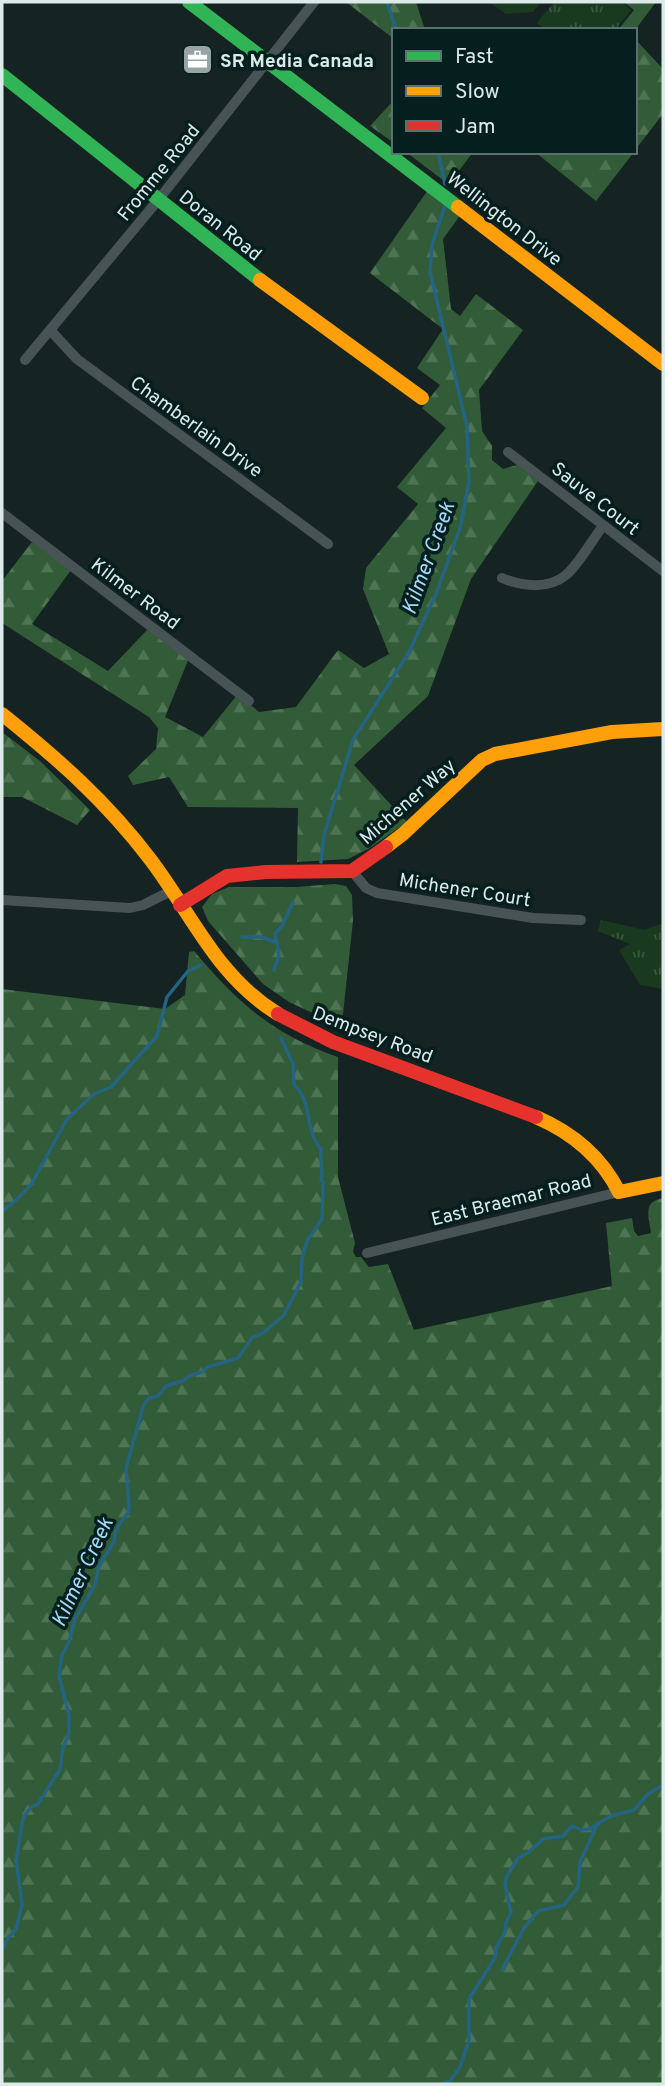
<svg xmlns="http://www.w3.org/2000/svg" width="665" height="2086" font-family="Overpass,sans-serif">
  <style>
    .grass { fill: url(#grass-tufts) }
    .forest { fill: url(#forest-firs) }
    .garden { fill: #1a3a1f }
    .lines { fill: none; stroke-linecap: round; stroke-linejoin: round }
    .stream { stroke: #246482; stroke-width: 3.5 }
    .street { stroke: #485356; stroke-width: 10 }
    .fast { stroke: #30b455; stroke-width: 14 }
    .slow { stroke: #ff9f0a; stroke-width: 14 }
    .jam { stroke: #e5322d; stroke-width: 14 }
    .labels { text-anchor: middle; stroke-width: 7; stroke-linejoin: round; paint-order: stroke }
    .poi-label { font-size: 19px; font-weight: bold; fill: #dcebea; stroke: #051f1e; text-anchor: start }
    .street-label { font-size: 19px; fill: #dcebea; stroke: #051f1e }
    .water-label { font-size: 21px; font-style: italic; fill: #a3d8f6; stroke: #051f1e }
  </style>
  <defs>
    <pattern id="grass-tufts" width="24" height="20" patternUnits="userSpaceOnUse" patternTransform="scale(1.75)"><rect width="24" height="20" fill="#1a3a1f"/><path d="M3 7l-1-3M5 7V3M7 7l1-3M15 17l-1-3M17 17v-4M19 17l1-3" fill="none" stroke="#3b5740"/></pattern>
    <pattern id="forest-firs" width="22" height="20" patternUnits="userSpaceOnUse" patternTransform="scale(1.75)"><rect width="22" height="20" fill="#325c37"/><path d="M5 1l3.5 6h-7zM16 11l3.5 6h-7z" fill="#4f7454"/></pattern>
  </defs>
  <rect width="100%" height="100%" fill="#152322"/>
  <!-- grass -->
  <g class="grass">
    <path d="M554 2H621L631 10 615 30H546L537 23Z"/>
    <path d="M601 920 645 930 663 923V989L640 985 619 950 630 944 598 931Z"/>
  </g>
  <!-- forest -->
  <g class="forest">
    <path d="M346 2H416L425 30H394V39Z"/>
    <path d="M624 2H656L635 30H618L634 10Z"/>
    <path d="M635 39 663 69V114L635 150Z"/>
    <path d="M394 100V143L370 126Z"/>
    <path d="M406 152H473L458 172 487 199 485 212Z"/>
    <path d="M535 152H634L596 201Z"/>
    <path d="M428 190 461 214 443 239 451 309 460 316 476 294 523 330 479 390 482 431 492 446V460L503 469 517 465 538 481 471 579 428 696 354 765 407 822 370 848 348 859 297 862 298 808 188 807 169 777 133 785 128 776 156 749 158 728 149 717 2 623V581L32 542 71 570 32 624 108 671 148 629 189 658 165 717 203 737 238 694 259 712 296 707 338 650 364 668 389 654 363 589 366 568 418 504 397 487 446 428 422 408 440 385 417 368 443 329 370 273Z"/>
    <path d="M2 732 40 761 90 810 77 825 22 797H2Z"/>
    <path d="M335 884 346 886 352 895 353 921 343 1014 341 1019 334 1023 289 1002 263 984 208 921 202 907 212 894 229 887H296Z"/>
    <path d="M194 951C238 1003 272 1034 338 1057V1177L355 1243 353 1252 356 1257H361L369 1267 388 1264 414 1330 612 1286 606 1223 632 1218 634 1231 638 1236 651 1233C649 1216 642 1202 663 1198V2084H2V989L165 1009 185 995 189 952Z"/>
  </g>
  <!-- garden -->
  <path class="garden" d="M489 2H541L533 12 506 14Z"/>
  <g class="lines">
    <!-- stream -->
    <g class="stream">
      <path d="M387 2 396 30"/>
      <path d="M438 152 445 184"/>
      <path d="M321 862 324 835 353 740 409 652 436 594 461 525 469 481 467 426 430 272 432 245 445 206"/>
      <path d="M242 937H261L275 942"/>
      <path d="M274 970 279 955 275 934 282 926 293 902"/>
      <path d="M2 1211 13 1203 31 1185 67 1119 94 1094 111 1087 157 1036 167 997 188 971 201 965"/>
      <path d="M2 1950 8 1938 16 1929 22 1904 16 1861 23 1818 30 1808 38 1804 60 1769 63 1748 69 1733V1715L59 1676 62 1655 69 1642 75 1619 95 1585 99 1566 114 1542 115 1533 120 1523 128 1513 129 1506 126 1468 144 1404 149 1398 158 1396 166 1386 183 1381 189 1376 202 1372 208 1367 238 1358 252 1338 263 1333 284 1315 301 1282 302 1258 307 1241 322 1219 323 1182 321 1180C324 1169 319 1160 321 1149 304 1130 313 1101 294 1085L293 1064 281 1038"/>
      <path d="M502 1970 524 1928 538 1911 564 1905 578 1887 580 1862 597 1825"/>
      <path d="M2 2000V2005"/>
      <path d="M442 2084 450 2081 460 2067 469 2041V1999L495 1958 496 1948 505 1932 506 1923 511 1912 505 1884 507 1876 518 1858 529 1852 543 1839 563 1836 572 1826 581 1830 589 1829 611 1816 634 1810 648 1794 663 1785"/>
    </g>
    <!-- street -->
    <g class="street">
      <path d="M51 331 77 359 328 544"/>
      <path d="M25 360 159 199 314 2"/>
      <path d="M508 452 663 571"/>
      <path d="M2 513 249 701"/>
      <path d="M502 578C521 586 548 590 566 575 579 564 592 540 603 526"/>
      <path d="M352 871 366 888 377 893 533 918 581 920"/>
      <path d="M2 900 130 908 143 905 171 891"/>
      <path d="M367 1253 619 1192"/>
    </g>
    <!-- fast -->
    <g class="fast">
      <path d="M189 2 458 207"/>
      <path d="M2 75 260 280"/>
    </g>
    <!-- slow -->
    <g class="slow">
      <path d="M458 207 663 364"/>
      <path d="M260 280 422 398"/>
      <path d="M2 714C58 759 106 801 150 859 192 914 216 976 278 1014"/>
      <path d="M386 847 403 834 482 760 495 754 612 732 663 729"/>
      <path d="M536 1117C573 1133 601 1156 619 1192L663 1183"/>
    </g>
    <!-- jam -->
    <g class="jam">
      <path d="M180 905 227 876 266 872 352 871 386 847"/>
      <path d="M278 1014 333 1042 536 1117"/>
    </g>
  </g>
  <!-- icons -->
  <defs>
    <symbol id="office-square" viewBox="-11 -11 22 22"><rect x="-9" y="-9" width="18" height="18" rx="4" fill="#96a5a4" stroke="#051f1e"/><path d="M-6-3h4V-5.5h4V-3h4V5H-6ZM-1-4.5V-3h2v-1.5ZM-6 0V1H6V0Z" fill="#fff"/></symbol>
  </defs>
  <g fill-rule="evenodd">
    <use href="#office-square" x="180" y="42" width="35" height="35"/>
  </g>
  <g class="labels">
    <!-- poi labels -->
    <g class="poi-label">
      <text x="220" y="67">SR Media Canada</text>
    </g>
    <!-- street labels -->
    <g class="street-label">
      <text transform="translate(158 172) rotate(-51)" y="7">Fromme Road</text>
      <text transform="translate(505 218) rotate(38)" y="7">Wellington Drive</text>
      <text transform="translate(221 225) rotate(39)" y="7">Doran Road</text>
      <text transform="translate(197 426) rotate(36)" y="7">Chamberlain Drive</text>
      <text transform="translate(596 498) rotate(38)" y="7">Sauve Court</text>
      <text transform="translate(136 593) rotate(37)" y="7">Kilmer Road</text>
      <text transform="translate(407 801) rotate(-41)" y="7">Michener Way</text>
      <text transform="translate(465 889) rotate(9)" y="7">Michener Court</text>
      <text transform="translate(373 1034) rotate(21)" y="7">Dempsey Road</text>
      <text transform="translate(511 1199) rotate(-14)" y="7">East Braemar Road</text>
    </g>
    <!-- water labels -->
    <g class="water-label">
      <text transform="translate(428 558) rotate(-70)" y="7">Kilmer Creek</text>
      <text transform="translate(82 1572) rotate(-65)" y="7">Kilmer Creek</text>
    </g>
  </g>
  <!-- border -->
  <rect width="665" height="2086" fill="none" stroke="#dcebea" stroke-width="7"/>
  <!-- legend -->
  <rect x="392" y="28" width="245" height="126" fill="#051f1e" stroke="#5b7170" stroke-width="2"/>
  <rect x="406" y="51" width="35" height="10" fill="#30b455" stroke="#5b7170" stroke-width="2"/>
  <text x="455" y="63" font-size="21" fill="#dcebea">Fast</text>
  <rect x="406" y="86" width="35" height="10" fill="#ff9f0a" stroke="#5b7170" stroke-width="2"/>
  <text x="455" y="98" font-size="21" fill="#dcebea">Slow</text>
  <rect x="406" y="121" width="35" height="10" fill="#e5322d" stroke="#5b7170" stroke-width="2"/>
  <text x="455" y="133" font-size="21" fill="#dcebea">Jam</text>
</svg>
